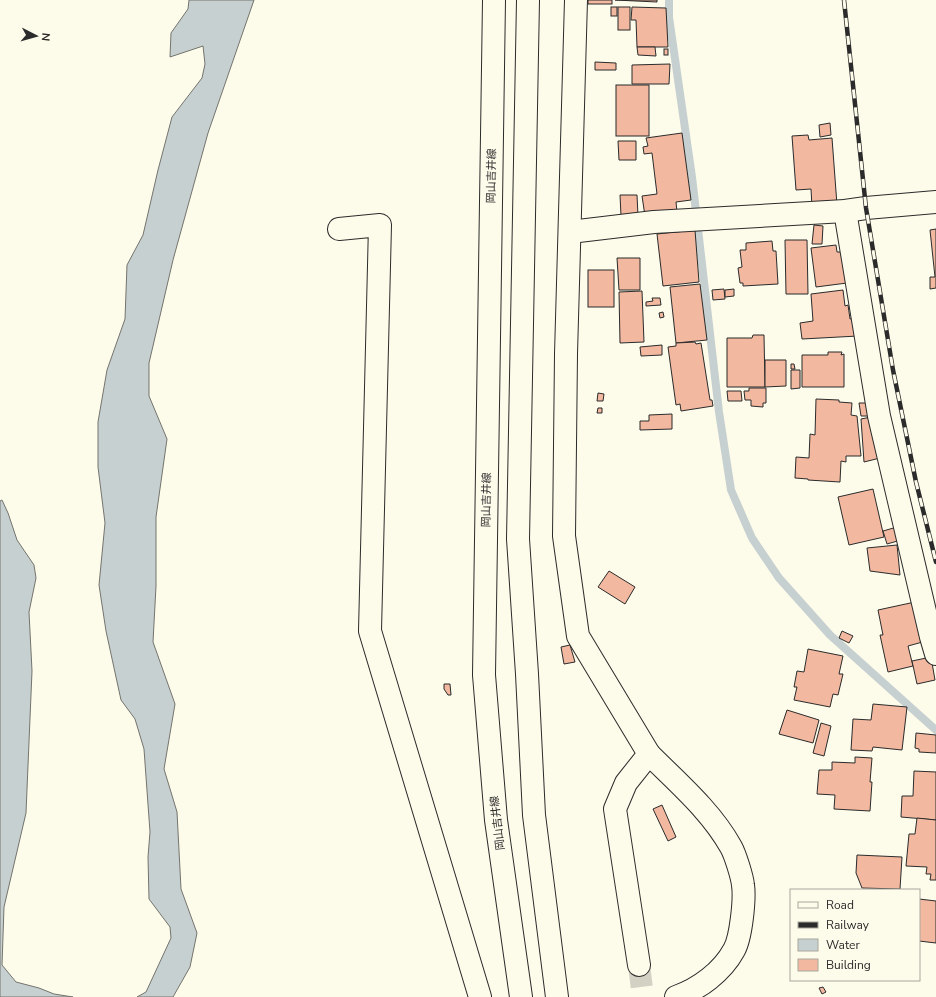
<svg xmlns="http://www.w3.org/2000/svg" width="936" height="997" font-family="'Nunito Sans','Noto Sans JP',sans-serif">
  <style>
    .water { fill: #c7d0d0; stroke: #74746e }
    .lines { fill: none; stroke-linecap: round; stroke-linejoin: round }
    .stream { stroke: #c7d0d0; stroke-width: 8 }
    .building { fill: #f2b8a0; stroke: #2b2b2b }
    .street-tunnel { stroke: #d3d1c4; stroke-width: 22; stroke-dasharray: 22 11; stroke-linecap: butt }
    .street-casing { stroke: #2b2b2b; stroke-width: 24 }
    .secondary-casing { stroke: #2b2b2b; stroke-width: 24 }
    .primary-casing { stroke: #2b2b2b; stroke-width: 24 }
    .street { stroke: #fdfbea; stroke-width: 22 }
    .secondary { stroke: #fdfbea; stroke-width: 22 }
    .primary { stroke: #fdfbea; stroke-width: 22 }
    .rail-casing { stroke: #2b2b2b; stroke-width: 4.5 }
    .rail { stroke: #fdfbea; stroke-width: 3; stroke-dasharray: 9; stroke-linecap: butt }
    .labels { text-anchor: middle; stroke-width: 3; stroke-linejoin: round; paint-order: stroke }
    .street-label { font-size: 11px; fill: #2b2b2b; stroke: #fdfbea }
  </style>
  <rect width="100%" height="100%" fill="#fdfbea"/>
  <!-- water -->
  <g class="water">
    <path d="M189 0H254L208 133 173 260 149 363V396L167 439 156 517V586L153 642 175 704 164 769 177 812 181 889 197 933 190 967 173 997H137L146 992 171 938 170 927 149 899 148 857 150 832 144 749 135 719 121 700 106 631 99 585 105 523 98 467V422L107 370 125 319 127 265 143 235 158 170 172 117 202 78 205 64 203 46 170 57 171 33 188 9Z"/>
    <path d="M2 500 8 513 17 540 34 565 36 578 29 612 32 671 26 813 4 907 2 965 16 982 39 988 54 994 73 997H0V501Z"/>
  </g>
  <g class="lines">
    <!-- stream -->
    <path class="stream" d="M669 0V17L692 177 719 412 731 490 752 538 779 578 830 635 936 730"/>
  </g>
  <!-- building -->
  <g class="building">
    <rect x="588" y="0" width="24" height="4"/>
    <path d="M615 0H657V2Z"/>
    <rect x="611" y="7" width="6" height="9"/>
    <rect x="618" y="7" width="12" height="23"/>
    <path d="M632 7 666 8 668 47H637L636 20H631Z"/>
    <path d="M637 47H655L656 56 638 55Z"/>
    <rect x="664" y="49" width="4" height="6"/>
    <path d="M595 62 616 63V70H595Z"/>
    <path d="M670 64 669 84H632V65Z"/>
    <rect x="616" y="85" width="33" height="51"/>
    <path d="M830 123 831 135 820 137 819 125Z"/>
    <path d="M682 133 691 200 676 202 677 212 645 216 642 196 657 194 652 153 644 154 643 147 648 146 646 138Z"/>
    <path d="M808 135 809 140 832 138 837 205 812 207 811 189 796 190 792 136Z"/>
    <path d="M618 141H636V160H619Z"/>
    <path d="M620 195H637L638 216H621Z"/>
    <path d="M814 225 823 226 822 244H812Z"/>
    <path d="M936 229V288L930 289V277H935L930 230Z"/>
    <path d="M695 230 699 282 663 286 657 234Z"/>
    <path d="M785 240H807L808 294H786Z"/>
    <path d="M772 241 773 251H776L778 284 743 286V283H740L738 268 742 267 740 250H746V243Z"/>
    <path d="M836 245 837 252H843L847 283 816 287 811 248Z"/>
    <path d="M617 258H640V290H619Z"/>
    <rect x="588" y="270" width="26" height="37"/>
    <path d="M700 284 707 340 676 343 670 287Z"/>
    <path d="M724 289 725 299 713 300 712 290Z"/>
    <path d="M734 289V296L725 297V290Z"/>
    <path d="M843 290 845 306 848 305 850 319 854 318 858 336 802 339 800 323 813 321 811 294Z"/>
    <path d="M642 291 644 342 620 343 619 292Z"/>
    <path d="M652 298H660L661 305 646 306V302L653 301Z"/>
    <path d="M663 312 664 317 660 318 659 313Z"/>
    <path d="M753 335H764L765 387H727V338H752Z"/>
    <path d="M695 342 696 344 701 343 710 400H712L713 406 681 411 680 404 676 405 668 347 676 346V343Z"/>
    <path d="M662 345V355L641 356 640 347Z"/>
    <path d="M828 352H842L841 355 844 354V387H802V355H828Z"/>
    <path d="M765 360H786V386L765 387Z"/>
    <path d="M791 364H794L795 369H791Z"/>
    <path d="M791 370H800V388L791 389Z"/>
    <path d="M749 388H766V403H763V407L751 406V400H745L744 391H749Z"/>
    <path d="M727 391H741L742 401H728Z"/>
    <path d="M598 393 604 394 603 401H597Z"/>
    <path d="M816 399 839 400V402L852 403 851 415 857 416 861 456H846V462L841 461 840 482 808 480V479L795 478 796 457 809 458 810 434 815 435Z"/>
    <path d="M859 403H869L872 416H861Z"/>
    <path d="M598 408H602V413H597Z"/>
    <path d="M672 414V429L640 430V421H649V415Z"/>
    <path d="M871 417 880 458 864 462 861 419Z"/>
    <path d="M873 489 884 537 849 545 838 497Z"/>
    <path d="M897 527 901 540 887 544 883 531Z"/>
    <path d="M897 545 900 575 870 571 867 548Z"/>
    <path d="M609 571 635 587 625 604 598 587Z"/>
    <path d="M915 602 926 641 908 646 913 666 888 672 880 635H883L878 610Z"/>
    <path d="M842 631 853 636 849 643 839 638Z"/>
    <path d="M570 645 575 662 564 664 561 647Z"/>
    <path d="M808 649 843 656 839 674H843L838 695 833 694 830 707 794 700 797 687H794L797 671 804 672Z"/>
    <path d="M931 657 935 680 917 684 912 661Z"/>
    <path d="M444 684H450L451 695H448L444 689Z"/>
    <path d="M873 704 907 707 902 750 873 747 872 751 851 750 853 719 871 720Z"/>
    <path d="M787 710 819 720 813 743 779 734Z"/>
    <path d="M821 723 831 726 824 756 813 753Z"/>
    <path d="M916 733 936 735V753L919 752V749L915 748Z"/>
    <path d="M855 757 872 758 870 782H872L870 811 834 809 835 795 817 794 819 770H832V762L855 763Z"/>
    <path d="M914 771 936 772V820L901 817 902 796H913Z"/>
    <path d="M662 805 676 837 668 841 653 809Z"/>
    <path d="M917 818 936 820V880H930L931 874H926L927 867 906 866 909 834H915Z"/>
    <path d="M857 855 902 857 900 889 862 888 856 873Z"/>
    <path d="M919 899 936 901V943L919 941Z"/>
    <path d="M823 987 826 992 822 994 819 988Z"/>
  </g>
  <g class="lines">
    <!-- street-tunnel -->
    <path class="street-tunnel" d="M639 965 643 997"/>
    <defs>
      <g id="street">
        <path d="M576 0 566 354 564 536 578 636 649 754 626 783 615 809 639 965"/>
        <path d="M845 211 879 416 931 637 936 654"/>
        <path d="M339 229 380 225 370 631 480 997"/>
        <path d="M570 232 654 222 845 211 866 208 936 202"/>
      </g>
      <path id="secondary" d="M649 754C678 783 711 811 731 847 735 854 742 876 743 885 745 899 741 938 734 950 722 972 699 989 676 997"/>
      <g id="primary">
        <path d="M494 0 484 675 496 820 521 997"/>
        <path d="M528 0 518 539 527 674 534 815 557 997"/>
      </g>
    </defs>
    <!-- street casing -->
    <use href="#street" class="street-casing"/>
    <!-- secondary casing -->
    <use href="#secondary" class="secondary-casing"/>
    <!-- primary casing -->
    <use href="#primary" class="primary-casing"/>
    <!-- street -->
    <use href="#street" class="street"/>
    <!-- secondary -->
    <use href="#secondary" class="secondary"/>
    <!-- primary -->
    <use href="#primary" class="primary"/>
    <defs>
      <path id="rail" d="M844 0 866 208 893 370 916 482 936 562"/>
    </defs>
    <!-- rail casing -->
    <use href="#rail" class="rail-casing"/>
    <!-- rail -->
    <use href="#rail" class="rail"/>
  </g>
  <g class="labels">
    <!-- street labels -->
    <g class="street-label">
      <text transform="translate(491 176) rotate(-89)" y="4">岡山吉井線</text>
      <text transform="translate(486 500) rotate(-89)" y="4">岡山吉井線</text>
      <text transform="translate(497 823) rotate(-97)" y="4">岡山吉井線</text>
    </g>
  </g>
  <!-- legend -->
  <rect x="790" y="889" width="130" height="92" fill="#fdfbea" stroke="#a9a89e"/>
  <rect x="798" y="902" width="20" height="6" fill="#fdfbea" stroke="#a9a89e"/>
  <text x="826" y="909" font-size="12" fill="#2b2b2b">Road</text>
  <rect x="798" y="922" width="20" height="6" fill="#2b2b2b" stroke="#a9a89e"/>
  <text x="826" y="929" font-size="12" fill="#2b2b2b">Railway</text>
  <rect x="798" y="939" width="20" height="12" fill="#c7d0d0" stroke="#a9a89e"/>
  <text x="826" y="949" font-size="12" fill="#2b2b2b">Water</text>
  <rect x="798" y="959" width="20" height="12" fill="#f2b8a0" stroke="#a9a89e"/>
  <text x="826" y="969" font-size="12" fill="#2b2b2b">Building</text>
  <!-- north arrow -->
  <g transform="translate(36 36) rotate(96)" stroke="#fdfbea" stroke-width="3" paint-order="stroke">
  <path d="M0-3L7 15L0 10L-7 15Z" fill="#2b2b2b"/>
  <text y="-6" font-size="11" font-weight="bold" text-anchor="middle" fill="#2b2b2b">N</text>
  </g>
</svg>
